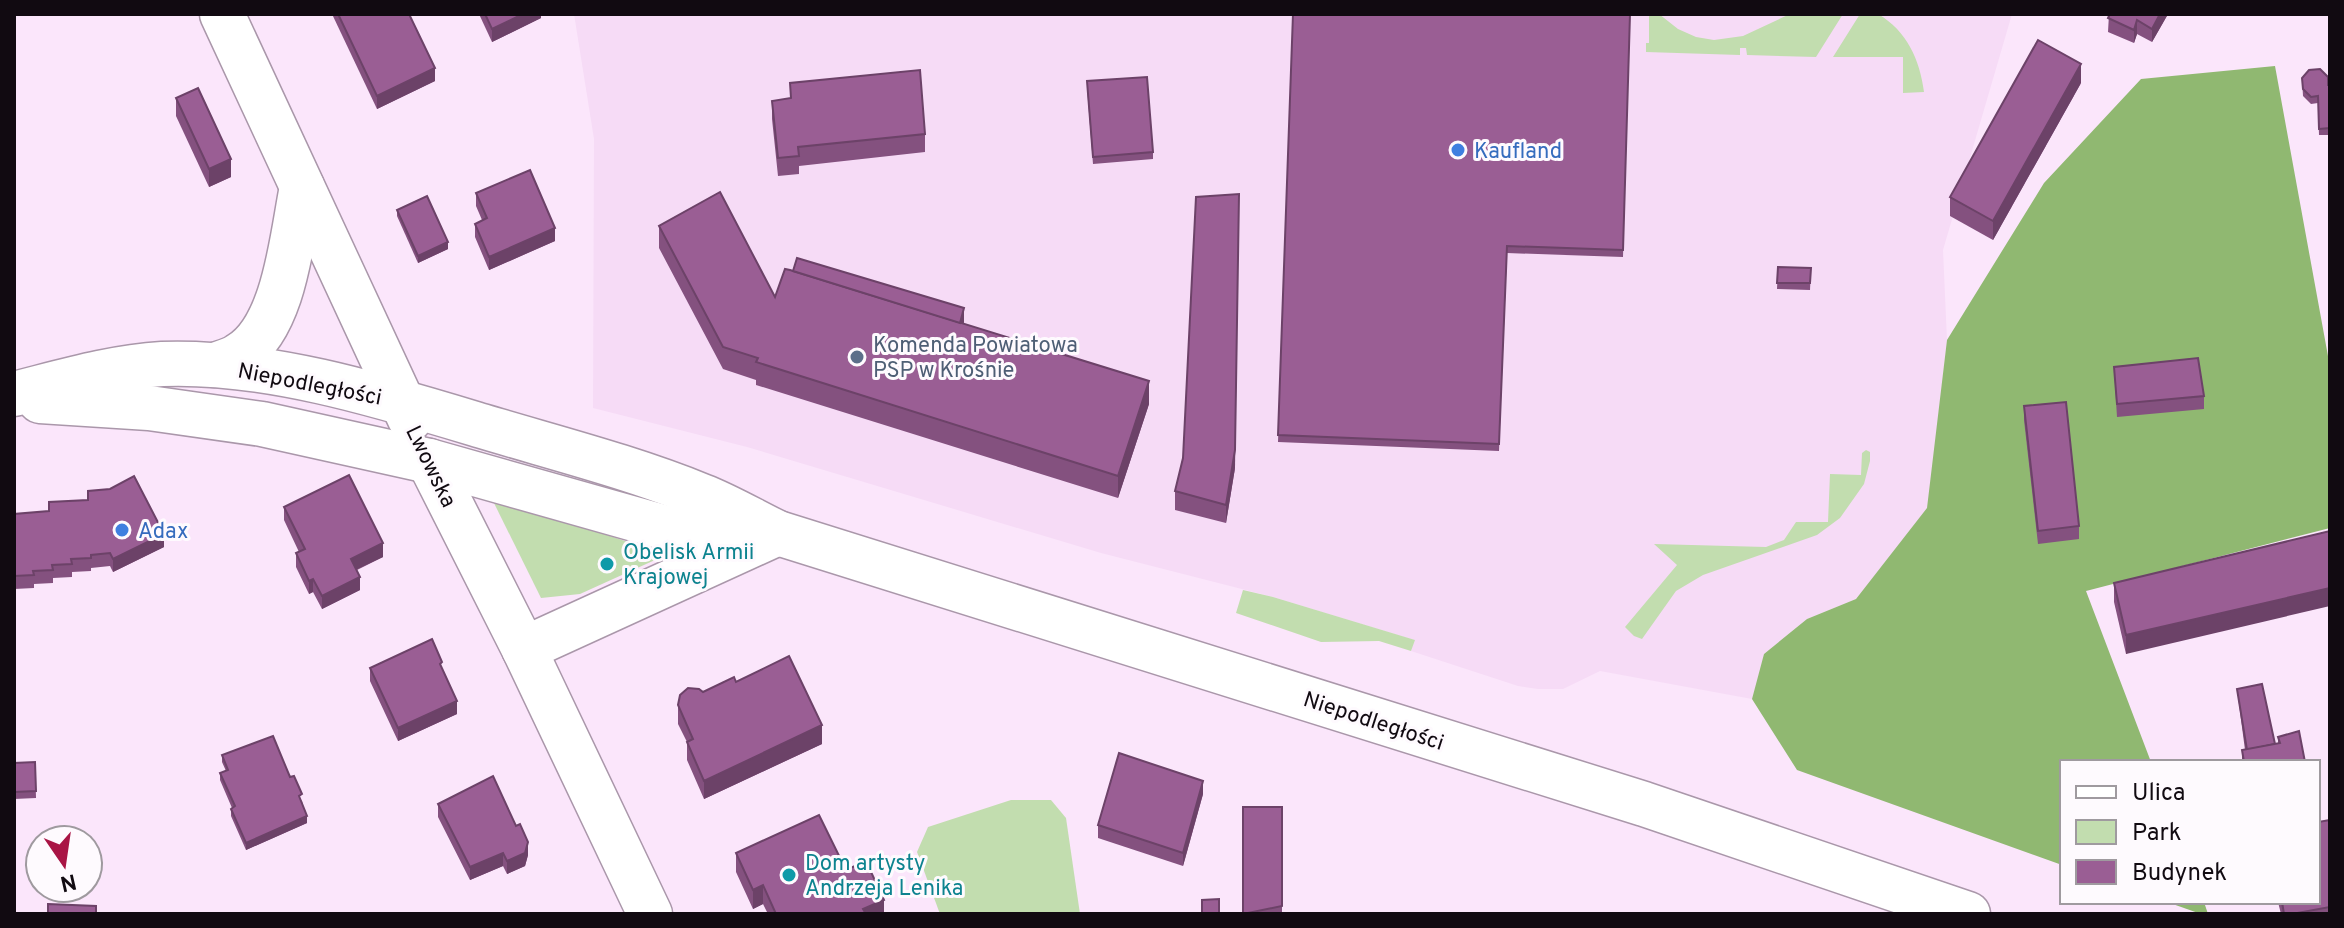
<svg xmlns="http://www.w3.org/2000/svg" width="2344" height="928" font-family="Overpass,sans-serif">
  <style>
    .built { fill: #f6dbf6 }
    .green { fill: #c2ddaf }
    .forest { fill: #90b871 }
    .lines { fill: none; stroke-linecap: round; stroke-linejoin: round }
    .minor-casing { stroke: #aa97aa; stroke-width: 47 }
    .major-casing { stroke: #aa97aa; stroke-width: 47 }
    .minor { stroke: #fff; stroke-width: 44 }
    .major { stroke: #fff; stroke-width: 44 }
    .wall { fill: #84517f }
    .shaded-wall { fill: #6c4268 }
    .building { fill: #9a5e94; stroke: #6c4268; stroke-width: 2 }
    .shop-dot { fill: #3f7fe0; stroke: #fefafe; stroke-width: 3 }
    .service-dot { fill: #5c6f8a; stroke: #fefafe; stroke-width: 3 }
    .culture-dot { fill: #0f9aa8; stroke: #fefafe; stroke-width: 3 }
    .labels { text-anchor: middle; stroke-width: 6; stroke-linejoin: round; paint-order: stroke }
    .shop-label { font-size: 22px; fill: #366cbe; stroke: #fefafe; text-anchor: start }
    .service-label { font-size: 22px; fill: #4e5e75; stroke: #fefafe; text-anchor: start }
    .street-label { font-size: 22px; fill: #110a11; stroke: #fefafe }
    .culture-label { font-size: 22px; fill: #0d838f; stroke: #fefafe; text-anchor: start }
  </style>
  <rect width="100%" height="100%" fill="#fbe6fb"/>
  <!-- built -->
  <path class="built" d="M574 14H2012L1943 250 1947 340 1928 508 1856 599 1807 619 1764 654 1752 699 1600 671 1563 689H1538L1518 686 1411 651 1414 640 1273 597 1101 553 747 447 593 408 594 139Z"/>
  <!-- green -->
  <g class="green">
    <path d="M1649 14H1659L1678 29 1696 37 1714 40 1743 36 1790 14H1843L1816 57 1747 55 1746 48H1740V55L1646 52V43H1649Z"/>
    <path d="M1860 14H1878C1907 31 1920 60 1924 92L1903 93V57H1833Z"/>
    <path d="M1866 450 1870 452V461L1864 484 1840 518 1817 535 1703 575 1676 591 1642 639 1634 636 1625 627 1677 565 1654 544 1766 547 1784 540 1796 522H1828L1830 474 1861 475 1862 453Z"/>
    <path d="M490 495 666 555 580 594 541 598Z"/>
    <path d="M1243 590 1273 597 1415 640 1411 651 1379 641 1321 642 1236 613Z"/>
    <path d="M1011 800H1051L1066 818 1080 914H940L917 852 928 827Z"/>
  </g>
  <!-- forest -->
  <g class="forest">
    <path d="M2275 66 2330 367V528L2086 591 2151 762H2062V865L1797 770 1752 699 1764 654 1807 619 1856 599 1927 508 1947 340 2044 183 2141 79Z"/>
    <path d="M2167 902H2204L2208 914H2201Z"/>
  </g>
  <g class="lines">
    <defs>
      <g id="minor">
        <path d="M429 461 524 649 650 914"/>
        <path d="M524 649 778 533"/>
      </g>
      <g id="major">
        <path d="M222 14 410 419"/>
        <path d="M215 365C223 362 232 360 239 355 285 328 292 236 302 187"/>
        <path d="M14 394C62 382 112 367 162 364 267 360 383 396 482 426 555 448 631 467 702 496 728 506 753 521 778 533L1644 804 1968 914"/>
        <path d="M40 401 149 408 262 424 429 461 684 533H768"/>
      </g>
    </defs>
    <!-- minor casing -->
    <use href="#minor" class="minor-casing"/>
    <!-- major casing -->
    <use href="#major" class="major-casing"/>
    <!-- minor -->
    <use href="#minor" class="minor"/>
    <!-- major -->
    <use href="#major" class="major"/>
  </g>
  <!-- wall -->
  <g class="wall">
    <path d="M332 14H409L435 81 377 109Z"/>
    <path d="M479 14H541V18L492 42Z"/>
    <path d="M1293 14H1630L1623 257 1507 253 1499 451 1278 442Z"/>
    <path d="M2109 14H2168L2152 42 2137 34 2134 43 2108 32Z"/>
    <path d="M2302 78 2330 85V135H2319L2318 103 2311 104 2303 96Z"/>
    <path d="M790 83 925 134V152L799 166V174L778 176 772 119V101L790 99Z"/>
    <path d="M2081 83 1993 240 1950 216V197Z"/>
    <path d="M1087 88 1153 152V159L1093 164Z"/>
    <path d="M176 98 231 177 209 187 176 116Z"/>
    <path d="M476 193 555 241 489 270 475 237V224L482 220 476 206Z"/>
    <path d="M397 210 448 249 418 263 397 216Z"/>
    <path d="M659 226 775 297 964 322 963 324 1149 404 1118 498 756 385V380L723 369 659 248Z"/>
    <path d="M1778 267 1811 268 1810 290 1777 289Z"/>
    <path d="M2114 367 2204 396V409L2117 417Z"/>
    <path d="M2024 406 2079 526V539L2038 544 2024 420Z"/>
    <path d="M1235 468 1226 523 1175 510V491Z"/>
    <path d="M88 491 164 547 113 572 110 566 91 568V571L72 572V577L53 578V583L34 584V588L14 589V595V514L49 511 88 500Z"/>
    <path d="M284 507 383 557 357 570 360 590 322 609 313 592 309 594 296 567V553L299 552 284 520Z"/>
    <path d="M2330 531 2126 654 2114 602V583Z"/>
    <path d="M370 668 442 670 457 714 398 741 370 681Z"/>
    <path d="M2237 689 2275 744H2278V737L2305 762H2242V750H2245Z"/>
    <path d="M703 692 822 744 704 799 687 760V742L678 724V705Z"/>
    <path d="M222 755 302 801 307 823 246 850 231 816V809L232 808 220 780V773L226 771 222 762Z"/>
    <path d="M35 762 36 798 14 799V763Z"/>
    <path d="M1203 794 1183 866 1098 838V825Z"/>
    <path d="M438 804 516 826 528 855 525 866 507 874 503 866 470 880 438 817Z"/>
    <path d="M1282 807V914H1243Z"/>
    <path d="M2330 820V914H2281L2278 902H2318Z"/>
    <path d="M736 853 846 870 884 914H768L763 904 753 909 736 872Z"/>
  </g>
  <!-- shaded-wall -->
  <g class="shaded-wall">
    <path d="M523 14H541V18L492 42V29Z"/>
    <path d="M2160 14H2168L2152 42V29Z"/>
    <path d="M2137 20V34L2134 43V30Z"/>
    <path d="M2081 64V83L1993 240V221Z"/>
    <path d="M435 68V81L377 109V96Z"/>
    <path d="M231 159V177L209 187V169Z"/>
    <path d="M1239 194 1235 468 1226 523V505Z"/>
    <path d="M555 228V241L489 270V257Z"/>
    <path d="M448 242V249L418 263V256Z"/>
    <path d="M964 308V322L957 345V332Z"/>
    <path d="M1149 381V404L1118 498V476Z"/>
    <path d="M164 534V547L113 572V559Z"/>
    <path d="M383 543V557L351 572V559Z"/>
    <path d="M360 577V590L322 609V596Z"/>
    <path d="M313 579V592L309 594V581Z"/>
    <path d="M2330 588V606L2126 654V635Z"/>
    <path d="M457 701V714L398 741V728Z"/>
    <path d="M822 725V744L704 799V781Z"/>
    <path d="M1203 781V794L1183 866V853Z"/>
    <path d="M307 816V823L246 850V843Z"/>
    <path d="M528 842V855L525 866 507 874V861Z"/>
    <path d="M503 853V866L470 880V867Z"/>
    <path d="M763 885V904L753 909V890Z"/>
    <path d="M884 900V914H863V909Z"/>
  </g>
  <!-- building -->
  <g class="building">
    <path d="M338 14H409L435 68 377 96Z"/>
    <path d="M485 14H523L492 29Z"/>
    <path d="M1293 14H1630L1623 250 1507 246 1499 444 1278 435Z"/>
    <path d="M2110 14H2160L2152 29 2137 20 2134 30 2108 18Z"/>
    <path d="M2038 40 2081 64 1993 221 1950 197Z"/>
    <path d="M2320 69 2328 77V85H2330V128L2319 129 2318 96 2311 97 2303 89 2302 78 2309 70Z"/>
    <path d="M920 70 925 134 798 147 799 156 778 158 772 101 791 98 790 83Z"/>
    <path d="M1147 77 1153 152 1093 157 1087 81Z"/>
    <path d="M198 88 231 159 209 169 176 98Z"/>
    <path d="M530 170 555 228 489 257 475 224 487 218 476 193Z"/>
    <path d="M720 192 775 297 785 269 790 270 1149 381 1118 476 756 362 758 358 723 347 659 226Z"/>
    <path d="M1239 194 1235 450 1226 505 1175 491 1183 458 1196 197Z"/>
    <path d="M427 196 448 242 418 256 397 210Z"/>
    <path d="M797 258 964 308 960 323 793 271Z"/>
    <path d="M1778 267 1811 268 1810 283H1777Z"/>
    <path d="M2198 358 2204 396 2117 404 2114 367Z"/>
    <path d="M2066 402 2079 526 2038 531 2024 406Z"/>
    <path d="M349 475 383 543 351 559 360 577 322 596 313 579 309 581 296 553 305 549 284 507Z"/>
    <path d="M134 476 164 534 113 559 110 553 91 555V558L71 559 72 564 52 565 53 570 33 571 34 575 14 576V514L49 511V502L88 500V491L110 489Z"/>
    <path d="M2330 531V588L2126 635 2114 583Z"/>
    <path d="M432 639 442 662 440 664 457 701 398 728 370 668Z"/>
    <path d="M789 656 822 725 704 781 687 742 693 739 678 705 680 695 688 688 699 689 703 692 734 677 736 682Z"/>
    <path d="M2262 684 2275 744 2247 750 2237 689Z"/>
    <path d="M2299 731 2305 762H2244L2242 750 2280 743 2278 737Z"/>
    <path d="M273 736 290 777 294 776 302 794 299 796 307 816 246 843 231 809 235 806 220 773 228 770 222 755Z"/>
    <path d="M1119 753 1203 781 1183 853 1098 825Z"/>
    <path d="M35 762 36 791 14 792V763Z"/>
    <path d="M493 776 516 826 520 824 528 842 525 853 507 861 503 853 470 867 438 804Z"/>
    <path d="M1243 807H1282V906L1243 914Z"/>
    <path d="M819 815 846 870 866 861 884 900 863 909 866 914H776L763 885 753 890 736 853Z"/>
    <path d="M2330 820V907L2292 914H2284L2282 902H2318V822Z"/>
    <path d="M1219 899V914H1202V900Z"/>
    <path d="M48 904 96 906V914H48Z"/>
  </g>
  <!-- markers -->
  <g class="shop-dot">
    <circle cx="1458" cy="150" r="8"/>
    <circle cx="122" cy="530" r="8"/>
  </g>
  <circle class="service-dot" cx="857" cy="357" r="8"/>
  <g class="culture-dot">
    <circle cx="607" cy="564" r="8"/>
    <circle cx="789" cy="875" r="8"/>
  </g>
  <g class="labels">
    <!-- shop labels -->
    <g class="shop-label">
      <text x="1474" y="158">Kaufland</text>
      <text x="138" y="538">Adax</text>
    </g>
    <!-- service labels -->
    <g class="service-label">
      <text x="873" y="352">Komenda Powiatowa<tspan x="873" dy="25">PSP w Krośnie</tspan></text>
    </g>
    <!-- street labels -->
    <g class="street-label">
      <text transform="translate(310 383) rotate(11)" y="8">Niepodległości</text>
      <text transform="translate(432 466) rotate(64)" y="8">Lwowska</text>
      <text transform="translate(1374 720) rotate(18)" y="8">Niepodległości</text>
    </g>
    <!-- culture labels -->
    <g class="culture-label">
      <text x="623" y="559">Obelisk Armii<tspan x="623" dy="25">Krajowej</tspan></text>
      <text x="805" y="870">Dom artysty<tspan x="805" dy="25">Andrzeja Lenika</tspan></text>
    </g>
  </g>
  <!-- border -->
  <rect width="2344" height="928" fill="none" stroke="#110a11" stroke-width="32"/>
  <!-- legend -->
  <rect x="2060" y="760" width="260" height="144" fill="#fefafe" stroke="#9f9a9f" stroke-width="2"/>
  <rect x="2076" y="786" width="40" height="12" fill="#ffffff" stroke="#9f9a9f" stroke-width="2"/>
  <text x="2132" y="800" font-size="24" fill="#110a11">Ulica</text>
  <rect x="2076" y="820" width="40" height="24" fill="#c2ddaf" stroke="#9f9a9f" stroke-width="2"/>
  <text x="2132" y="840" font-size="24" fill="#110a11">Park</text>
  <rect x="2076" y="860" width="40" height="24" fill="#9a5e94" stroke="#9f9a9f" stroke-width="2"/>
  <text x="2132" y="880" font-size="24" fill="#110a11">Budynek</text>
  <!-- north arrow -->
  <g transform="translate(64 864) rotate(167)"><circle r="38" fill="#fefafe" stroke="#9f9a9f" stroke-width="2"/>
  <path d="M0-6L14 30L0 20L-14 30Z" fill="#a91445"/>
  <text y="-12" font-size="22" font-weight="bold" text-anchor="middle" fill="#110a11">N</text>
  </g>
</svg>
